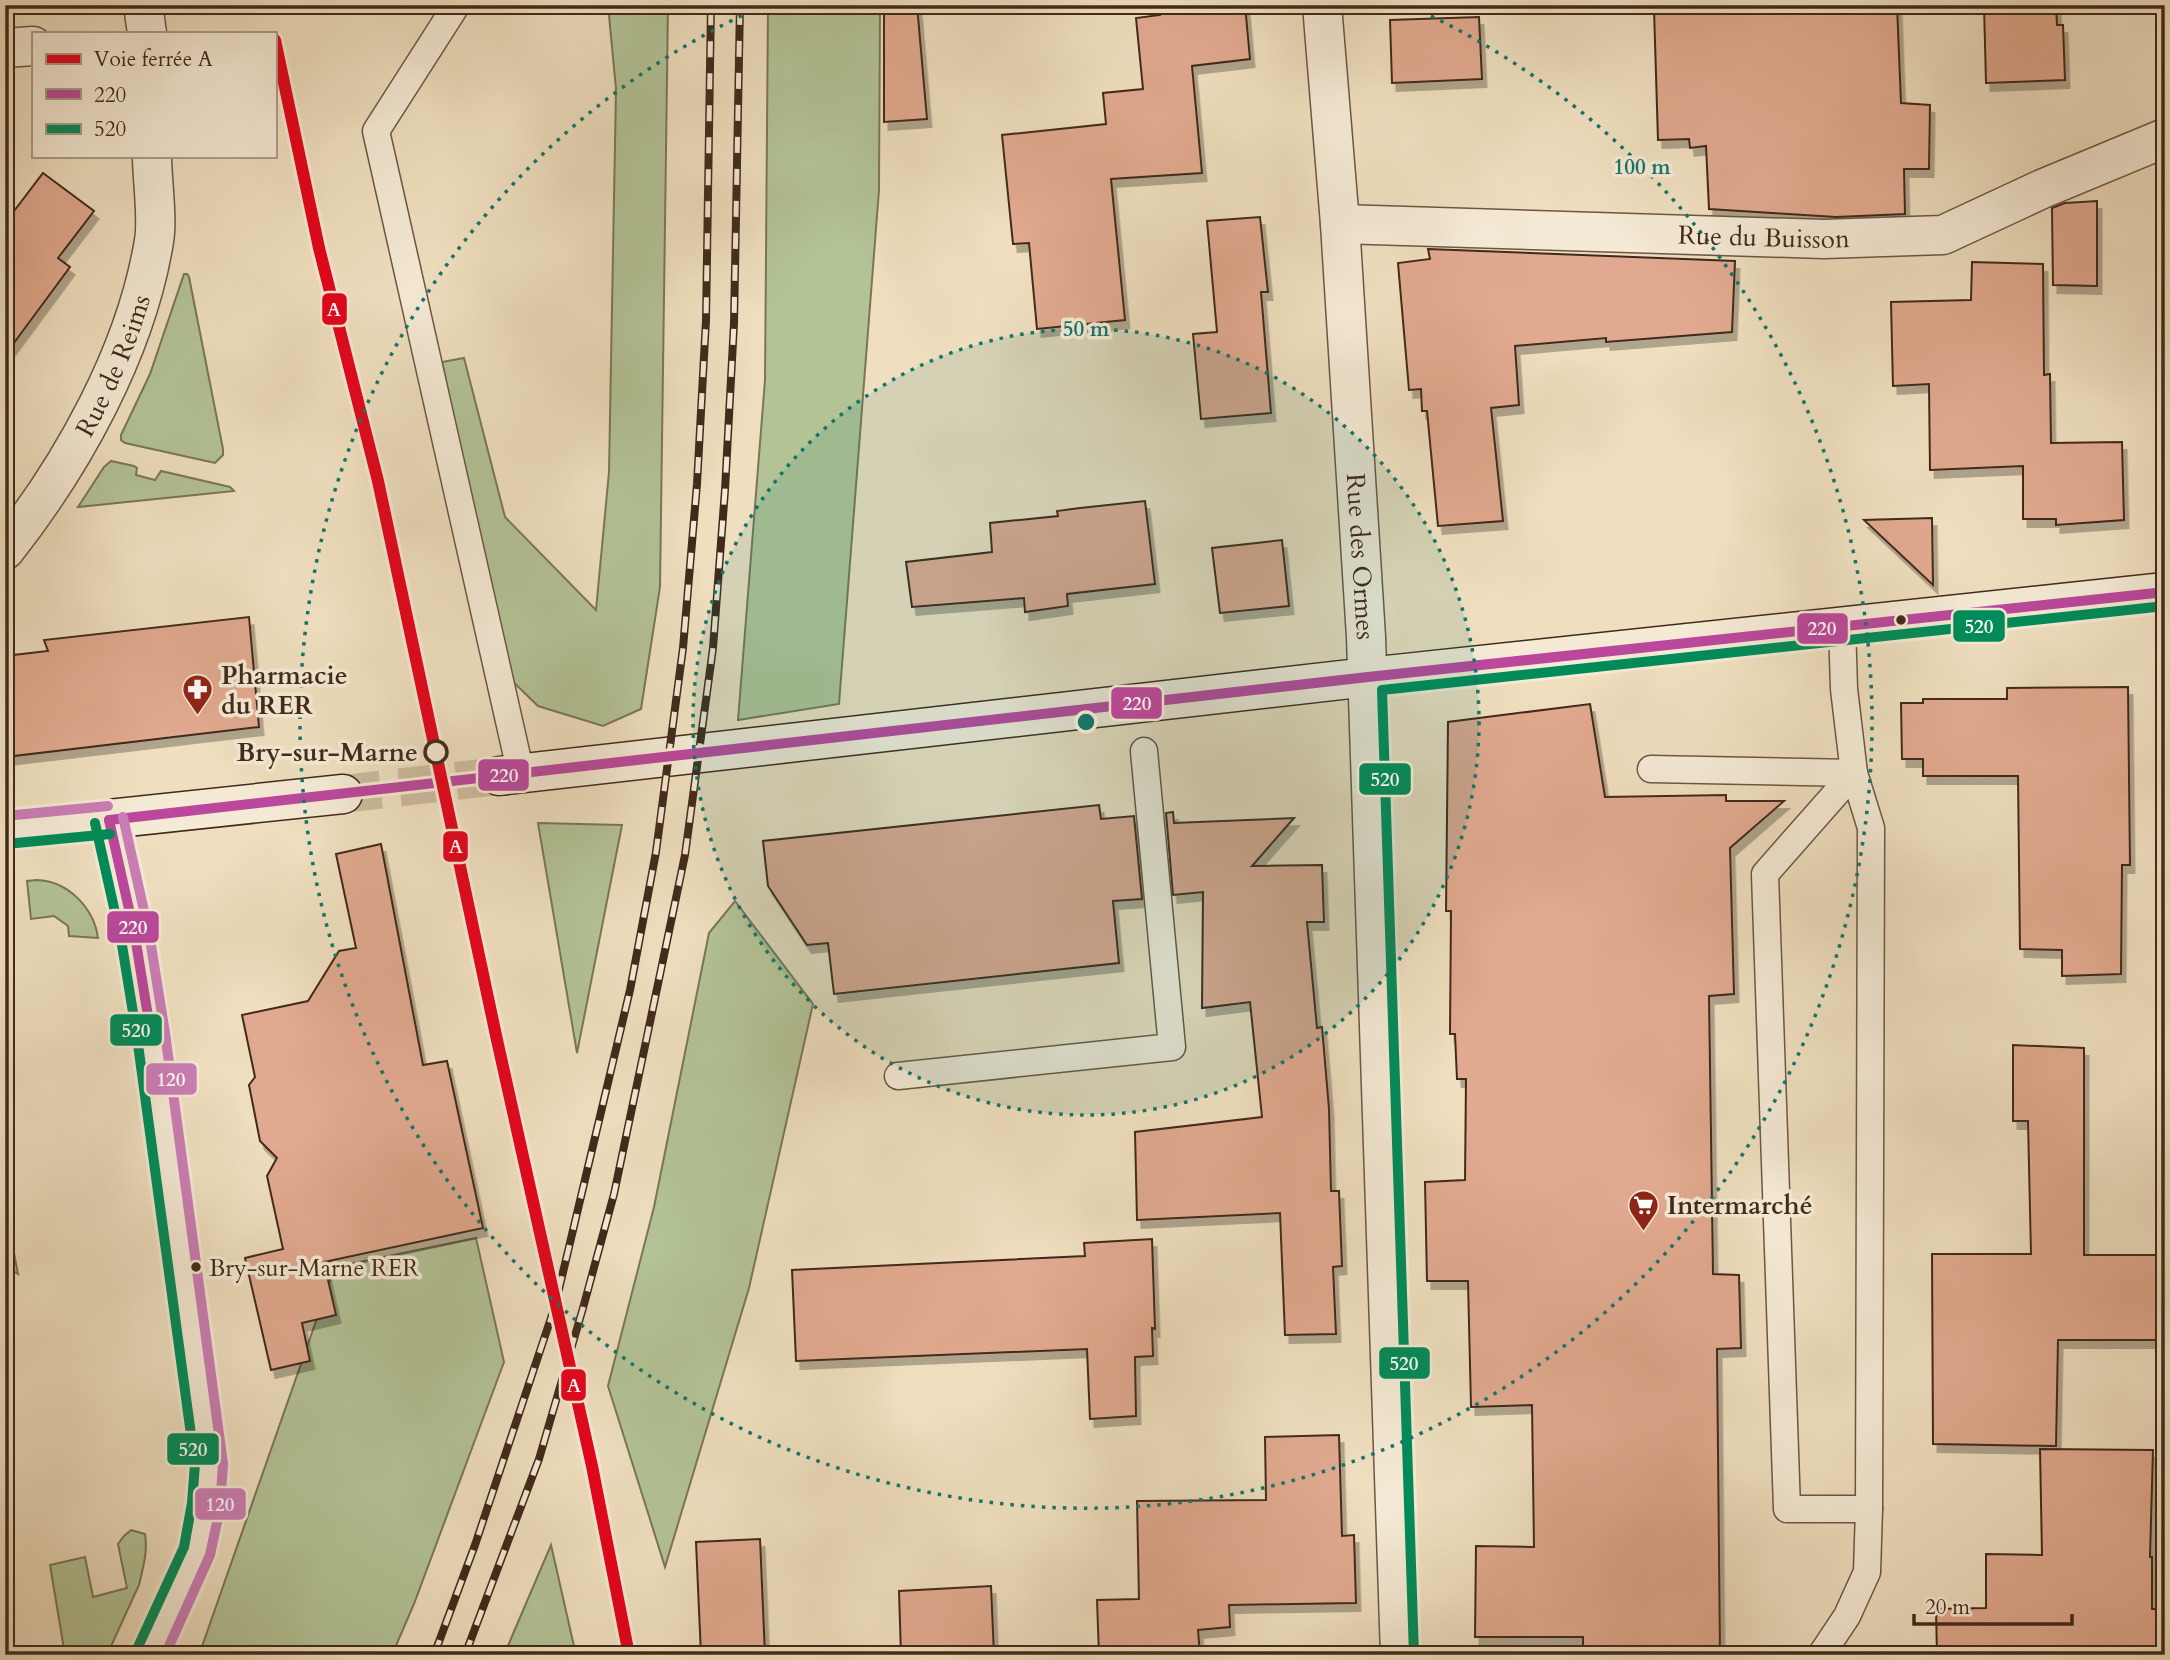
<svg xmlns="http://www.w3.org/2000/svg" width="2170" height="1660" font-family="Cardo,serif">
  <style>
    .green { fill: #b3c396; stroke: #7a7658; stroke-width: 2 }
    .building { fill: #e1a98f; stroke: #412a1b; stroke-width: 2; filter: url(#shadow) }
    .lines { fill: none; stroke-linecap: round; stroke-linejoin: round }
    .secondary-tunnel { stroke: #ccbb9e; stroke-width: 38; stroke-dasharray: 38 19; stroke-linecap: butt }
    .service-casing { stroke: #6c5744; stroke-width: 29 }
    .minor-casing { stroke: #6c5744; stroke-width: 41 }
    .secondary-casing { stroke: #412a1b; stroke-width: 41 }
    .service { stroke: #f5ead5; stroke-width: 26 }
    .minor { stroke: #f5ead5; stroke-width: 38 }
    .secondary { stroke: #f5ead5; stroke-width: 38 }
    .rail-casing { stroke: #412a1b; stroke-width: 8 }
    .rail { stroke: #f5ead5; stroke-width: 5; stroke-dasharray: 16; stroke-linecap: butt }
    .bus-1-casing { stroke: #f5ead5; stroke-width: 16 }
    .bus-2-casing { stroke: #f5ead5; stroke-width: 16 }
    .bus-3-casing { stroke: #f5ead5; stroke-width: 16 }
    .bus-1 { stroke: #bb489d; stroke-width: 10 }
    .bus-2 { stroke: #008c59; stroke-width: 10 }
    .bus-3 { stroke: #cb7eb6; stroke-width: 10 }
    .rail-1-casing { stroke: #f5ead5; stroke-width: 18 }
    .rail-1 { stroke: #e3051c; stroke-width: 12 }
    .ring { fill: none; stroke: #0f766e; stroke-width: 3.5; stroke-dasharray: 3.5 7 }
    .bus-dot { fill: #412a1b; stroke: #f5ead5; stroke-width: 2.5 }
    .stop-dot { fill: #f5ead5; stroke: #412a1b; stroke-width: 3.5 }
    .labels { text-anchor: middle; stroke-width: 7; stroke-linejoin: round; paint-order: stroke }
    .bus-label { font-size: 24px; fill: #412a1b; stroke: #f5ead5; text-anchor: start }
    .street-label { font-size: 26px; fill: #412a1b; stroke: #f5ead5 }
    .poi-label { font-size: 26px; font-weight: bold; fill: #412a1b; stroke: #f5ead5; text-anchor: start }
    .stop-label { font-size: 26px; font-weight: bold; fill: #412a1b; stroke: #f5ead5; text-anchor: end }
    .centre { fill: #0f766e; stroke: #f5ead5; stroke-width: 3.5 }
    .ring-label { font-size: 21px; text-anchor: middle; font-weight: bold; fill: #0f766e; stroke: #f5ead5; stroke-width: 7; stroke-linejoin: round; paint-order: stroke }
    .line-badge { stroke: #f5ead5; stroke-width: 2.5 }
    .badge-label { font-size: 19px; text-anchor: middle; font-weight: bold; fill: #fff }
  </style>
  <defs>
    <filter id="shadow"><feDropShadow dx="4.5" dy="8" stdDeviation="0" flood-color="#0004"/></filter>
  </defs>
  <rect width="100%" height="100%" fill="#efdfbf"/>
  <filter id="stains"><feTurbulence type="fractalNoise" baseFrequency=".00286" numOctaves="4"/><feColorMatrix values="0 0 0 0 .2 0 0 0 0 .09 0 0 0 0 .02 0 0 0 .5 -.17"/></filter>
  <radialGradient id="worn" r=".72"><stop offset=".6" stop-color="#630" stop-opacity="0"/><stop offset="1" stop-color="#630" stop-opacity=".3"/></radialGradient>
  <!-- green -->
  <g class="green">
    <path d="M608 5H668L660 587 641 709 603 726 538 706 503 672 442 362 464 358 505 517 596 610 609 472 616 89Z"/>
    <path d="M768 5H880L879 190 839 704 738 720 765 380Z"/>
    <path d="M184 274H187L189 277 223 449V455L215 463 125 443 121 440V435L150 374Z"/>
    <path d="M111 461 134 466 137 468 136 475 155 480 161 471 230 487 234 491 78 507 104 467Z"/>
    <path d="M538 823 622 825 577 1053Z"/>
    <path d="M37 880C68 881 94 908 98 938L69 936 68 926 54 916 31 919 27 881Z"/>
    <path d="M735 901 813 1004 749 1288 665 1567 608 1386 654 1207 709 933Z"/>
    <path d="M5 1206 18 1274 5 1266Z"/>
    <path d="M476 1238 504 1362 414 1604 392 1655H199L335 1267Z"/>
    <path d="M131 1530 145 1534C148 1551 143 1568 139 1585L107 1655H65L50 1565 85 1557 93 1597 127 1588 118 1544 124 1536Z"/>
    <path d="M551 1545 576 1655H504Z"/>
  </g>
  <!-- building -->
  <g class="building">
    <path d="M884 5H917L927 119 884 122Z"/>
    <path d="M1187 5H1245L1250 59 1192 66 1202 173 1111 179 1125 320 1037 329 1029 243 1013 244 1002 135 1106 124 1103 93 1143 89 1136 18 1160 15 1159 7Z"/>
    <path d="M1698 5H1897L1901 103 1930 105 1929 169H1904L1905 214 1836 217 1709 209 1706 146 1690 148 1689 139 1658 140 1654 9Z"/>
    <path d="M1984 5H2056L2057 25H2063L2065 80 1986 83Z"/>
    <path d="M1479 17 1482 79 1392 83 1390 20Z"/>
    <path d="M43 173 94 211 58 258 70 267 5 355V223Z"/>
    <path d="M2097 201V286L2053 285 2052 208 2065 203Z"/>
    <path d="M1260 217 1268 292H1261L1271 413 1201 419 1193 334 1217 332 1207 221Z"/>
    <path d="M1428 249 1735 261 1732 332 1606 342V338L1515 346 1519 405 1491 408 1503 521 1438 526 1427 411H1422L1421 389 1409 390 1398 263 1430 259Z"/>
    <path d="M1972 262 2043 264 2044 375 2050 374 2051 443 2122 442 2124 520 2056 525V519H2023V466L1930 470 1929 384 1893 386 1891 302 1971 300Z"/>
    <path d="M1145 501 1155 584 1067 594 1068 606 1025 612 1024 598 912 607 906 562 992 552 990 523 1058 516 1057 511 1080 508Z"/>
    <path d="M1932 518 1933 585 1864 520Z"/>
    <path d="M1282 540 1289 606 1220 613 1212 548Z"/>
    <path d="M249 617 259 727 5 757V656L48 651 44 640Z"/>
    <path d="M2128 687 2130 865H2122L2121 974 2062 976V950L2020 949 2018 776H1923V759H1902L1901 703H1923V699H2007V688Z"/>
    <path d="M1590 704 1605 797 1726 795V801H1784L1730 848 1734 994 1709 996 1713 1274 1739 1275 1741 1348 1717 1349 1720 1655H1583V1637H1475L1476 1546 1534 1547 1532 1405 1471 1407 1468 1281H1427L1425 1182 1465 1180 1466 1079H1457L1455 1034H1450L1451 911H1446L1448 722Z"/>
    <path d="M1099 805 1101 819 1134 816 1142 899 1113 901 1119 963 834 994 828 943 807 945 768 886 763 841Z"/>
    <path d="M1173 812 1174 823 1294 818 1252 866 1322 865 1324 922H1307L1317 1028 1322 1027 1329 1109 1331 1191H1339L1342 1266 1333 1267 1336 1334 1285 1335 1280 1213 1137 1220 1135 1132 1262 1117 1250 1002 1202 1008 1203 892 1173 895 1166 813Z"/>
    <path d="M381 844 423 1065 447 1061 483 1228 324 1262 336 1315 302 1323 310 1361 271 1370 245 1258 283 1249 267 1176 277 1158 260 1141 249 1085 255 1077 242 1015 308 1001 339 951 356 948 336 854Z"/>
    <path d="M2013 1045 2084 1048V1255H2164L2165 1340H2058L2056 1446 1933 1444 1932 1254H2031L2028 1121H2013Z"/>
    <path d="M1152 1239 1155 1329 1152 1328 1153 1356 1135 1357 1136 1416 1090 1419 1087 1349 796 1361 792 1270 1085 1256 1084 1243Z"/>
    <path d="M1339 1435 1342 1536 1354 1535 1356 1603 1229 1605 1230 1627 1198 1630 1200 1655H1099L1097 1600 1139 1599 1137 1501 1266 1500 1265 1437Z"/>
    <path d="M2040 1449 2153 1450 2150 1557H2152V1609H2165V1655H1937L1936 1609 1986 1608V1554L2042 1555Z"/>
    <path d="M760 1539 765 1655H701L696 1542Z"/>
    <path d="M991 1586 994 1655H901L899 1591Z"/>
  </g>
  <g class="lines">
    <!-- secondary-tunnel -->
    <path class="secondary-tunnel" d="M343 794 499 776"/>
    <defs>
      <g id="service">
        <path d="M453 5 454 9 376 131 521 774"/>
        <path d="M1651 769 1854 773 1765 874 1787 1509H1869"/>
        <path d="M898 1076 1172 1047 1144 751"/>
        <path d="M1821 1655 1847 1616 1867 1572 1869 1509 1871 828 1854 773 1844 689 1842 626"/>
      </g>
      <g id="minor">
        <path d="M143 5 147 33"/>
        <path id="s1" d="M1322 5 1340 224 1366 637 1400 1655"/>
        <path d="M5 48 33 46"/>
        <path id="s2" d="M1340 224 1824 239 1943 235 2042 189 2165 138"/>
        <path id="s3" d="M5 550C73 464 136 351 154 241 158 218 152 180 152 156"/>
        <path d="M109 820 135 936 151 1035 209 1464 206 1505 197 1551 150 1655"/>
      </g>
      <g id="secondary">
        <path d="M499 776 1368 677 2165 592"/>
        <path d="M5 830 343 794"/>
      </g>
    </defs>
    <!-- service casing -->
    <use href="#service" class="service-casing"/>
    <!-- minor casing -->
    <use href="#minor" class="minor-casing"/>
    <!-- secondary casing -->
    <use href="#secondary" class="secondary-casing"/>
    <!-- service -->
    <use href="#service" class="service"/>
    <!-- minor -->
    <use href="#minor" class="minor"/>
    <!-- secondary -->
    <use href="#secondary" class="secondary"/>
    <defs>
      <g id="rail">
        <path d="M434 1655 475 1545 555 1306 630 990 656 852 683 648 697 484 706 320 711 5"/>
        <path d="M465 1655 539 1459 583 1308 614 1194 685 855 713 648 725 490 734 323 740 5"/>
      </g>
    </defs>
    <!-- rail casing -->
    <use href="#rail" class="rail-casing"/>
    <!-- rail -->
    <use href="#rail" class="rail"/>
    <defs>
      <g id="bus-1">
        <path d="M109 820 1368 677 2165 592"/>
        <path d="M109 820 135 936 151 1035"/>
      </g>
      <g id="bus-2">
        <path d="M95 823 121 939 137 1037 195 1464 192 1503 184 1547 137 1649"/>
        <path d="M6 844 110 834"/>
        <path d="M1414 1655 1382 690 2165 606"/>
      </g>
      <g id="bus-3">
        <path d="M5 816 108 806"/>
        <path d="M123 817 149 933 165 1033 223 1464 220 1508 210 1555 165 1655"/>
      </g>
    </defs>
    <!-- bus-1 casing -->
    <use href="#bus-1" class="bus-1-casing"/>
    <!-- bus-2 casing -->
    <use href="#bus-2" class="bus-2-casing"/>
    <!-- bus-3 casing -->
    <use href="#bus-3" class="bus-3-casing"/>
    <!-- bus-1 -->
    <use href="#bus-1" class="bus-1"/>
    <!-- bus-2 -->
    <use href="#bus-2" class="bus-2"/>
    <!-- bus-3 -->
    <use href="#bus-3" class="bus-3"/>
    <defs>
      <path id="rail-1" d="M275 40 319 248 378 481 497 1040 592 1466 629 1655"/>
    </defs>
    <!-- rail-1 casing -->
    <use href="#rail-1" class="rail-1-casing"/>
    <!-- rail-1 -->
    <use href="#rail-1" class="rail-1"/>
  </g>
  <!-- distance rings -->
  <circle cx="1086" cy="722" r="393" fill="#0f766e" fill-opacity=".12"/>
  <g class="ring">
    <circle cx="1086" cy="722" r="393"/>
    <path d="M1412 7A786 786 0 1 1 760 7"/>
  </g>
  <!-- icons -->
  <defs>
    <symbol id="pharmacy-pin" viewBox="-11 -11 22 30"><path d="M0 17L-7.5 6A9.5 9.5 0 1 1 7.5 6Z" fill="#8f2418" stroke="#f5ead5"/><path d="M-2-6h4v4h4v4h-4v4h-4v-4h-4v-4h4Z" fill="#fff"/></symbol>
    <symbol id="supermarket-pin" viewBox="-11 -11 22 30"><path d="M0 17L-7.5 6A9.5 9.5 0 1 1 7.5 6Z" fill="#8f2418" stroke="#f5ead5"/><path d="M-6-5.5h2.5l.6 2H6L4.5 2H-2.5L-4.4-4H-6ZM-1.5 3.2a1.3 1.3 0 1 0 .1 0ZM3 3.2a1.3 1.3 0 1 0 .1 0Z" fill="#fff"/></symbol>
  </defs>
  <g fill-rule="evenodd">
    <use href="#pharmacy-pin" x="180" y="672" width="35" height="47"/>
    <use href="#supermarket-pin" x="1626" y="1188" width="35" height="47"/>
  </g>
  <!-- markers -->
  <g class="bus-dot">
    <circle cx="1901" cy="620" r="6"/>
    <circle cx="196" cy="1267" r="6"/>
  </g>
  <circle class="stop-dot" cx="436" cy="752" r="11"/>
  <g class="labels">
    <!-- bus labels -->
    <g class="bus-label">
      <text x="209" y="1276">Bry-sur-Marne RER</text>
    </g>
    <!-- street labels -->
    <g class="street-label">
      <text dy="9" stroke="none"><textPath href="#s2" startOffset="424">Rue du Buisson</textPath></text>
      <text dy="9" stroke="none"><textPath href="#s3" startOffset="215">Rue de Reims</textPath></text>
      <text dy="9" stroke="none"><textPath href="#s1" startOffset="553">Rue des Ormes</textPath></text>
    </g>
    <!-- poi labels -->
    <g class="poi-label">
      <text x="221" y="684">Pharmacie<tspan x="221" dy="30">du RER</tspan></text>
      <text x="1667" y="1214">Intermarché</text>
    </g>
    <!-- stop labels -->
    <g class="stop-label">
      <text x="418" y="761">Bry-sur-Marne</text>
    </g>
  </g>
  <circle cx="1086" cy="722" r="10" class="centre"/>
  <g class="ring-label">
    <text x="1642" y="174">100 m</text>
    <text x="1086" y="336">50 m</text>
  </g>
  <g class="line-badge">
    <rect x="321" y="292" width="27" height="34" rx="7" fill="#e3051c"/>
    <rect x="1952" y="609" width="54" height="34" rx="7" fill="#008c59"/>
    <rect x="1796" y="612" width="53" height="33" rx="7" fill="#bb489d"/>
    <rect x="1110" y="686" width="53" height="34" rx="7" fill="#bb489d"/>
    <rect x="477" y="758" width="53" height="34" rx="7" fill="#bb489d"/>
    <rect x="1358" y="762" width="54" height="34" rx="7" fill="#008c59"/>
    <rect x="442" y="830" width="27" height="33" rx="7" fill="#e3051c"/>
    <rect x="106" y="910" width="54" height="34" rx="7" fill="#bb489d"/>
    <rect x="109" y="1013" width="54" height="34" rx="7" fill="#008c59"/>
    <rect x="145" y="1062" width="53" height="34" rx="7" fill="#cb7eb6"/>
    <rect x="1378" y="1346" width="53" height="34" rx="7" fill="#008c59"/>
    <rect x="560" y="1368" width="27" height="34" rx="7" fill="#e3051c"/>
    <rect x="166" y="1432" width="54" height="34" rx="7" fill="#008c59"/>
    <rect x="194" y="1487" width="53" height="34" rx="7" fill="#cb7eb6"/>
  </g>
  <g class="badge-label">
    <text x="334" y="316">A</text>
    <text x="1979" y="633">520</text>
    <text x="1822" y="635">220</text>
    <text x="1137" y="710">220</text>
    <text x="504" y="782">220</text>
    <text x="1385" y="786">520</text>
    <text x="456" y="853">A</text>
    <text x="133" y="934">220</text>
    <text x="136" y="1037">520</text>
    <text x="171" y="1086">120</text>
    <text x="1404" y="1370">520</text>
    <text x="574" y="1392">A</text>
    <text x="193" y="1456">520</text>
    <text x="220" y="1511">120</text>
  </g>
  <!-- margin -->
  <rect width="2170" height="1660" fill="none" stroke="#efdfbf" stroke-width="28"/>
  <rect x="7" y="7" width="2156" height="1646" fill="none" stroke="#412a1b" stroke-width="3.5"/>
  <rect x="14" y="14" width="2142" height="1632" fill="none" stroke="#412a1b" stroke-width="2"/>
  <!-- legend -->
  <rect x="32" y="32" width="245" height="126" fill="#f5ead5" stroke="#ad9d8b" stroke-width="2"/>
  <rect x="46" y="54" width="35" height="10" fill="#e3051c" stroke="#ad9d8b" stroke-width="2"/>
  <text x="94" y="66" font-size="21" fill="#412a1b">Voie ferrée A</text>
  <rect x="46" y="89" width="35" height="10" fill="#bb489d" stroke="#ad9d8b" stroke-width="2"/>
  <text x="94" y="102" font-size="21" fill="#412a1b">220</text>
  <rect x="46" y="124" width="35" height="10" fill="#008c59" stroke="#ad9d8b" stroke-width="2"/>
  <text x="94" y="136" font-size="21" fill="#412a1b">520</text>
  <!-- scale -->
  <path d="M1914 1614v10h158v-10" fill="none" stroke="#412a1b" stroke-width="3.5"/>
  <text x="1925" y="1614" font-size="21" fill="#412a1b" stroke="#f5ead5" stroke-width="5" paint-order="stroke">20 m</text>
  <rect width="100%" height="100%" filter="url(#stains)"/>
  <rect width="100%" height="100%" fill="url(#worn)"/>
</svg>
